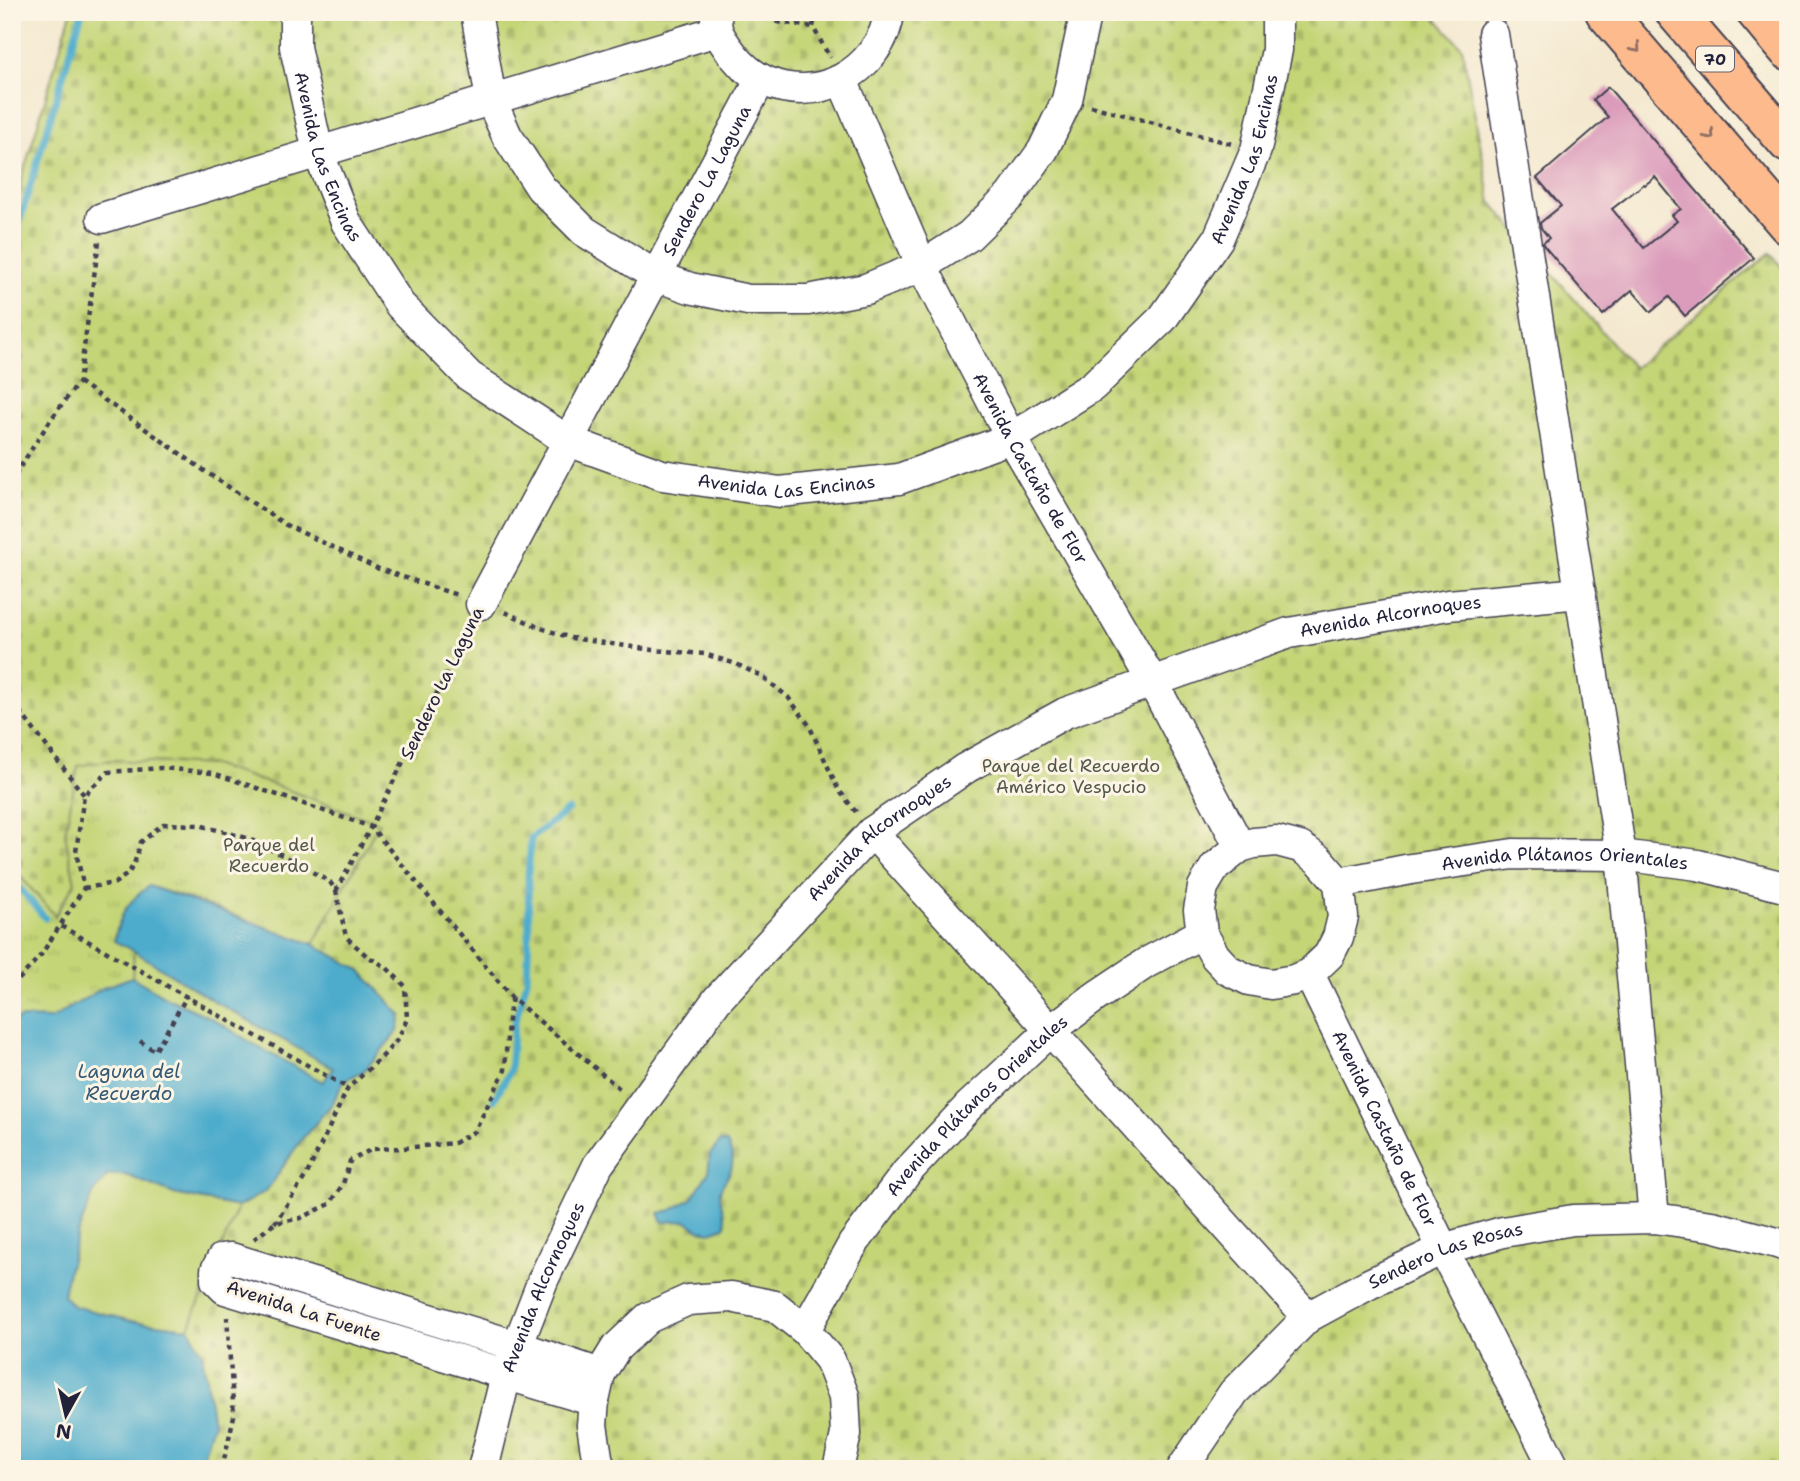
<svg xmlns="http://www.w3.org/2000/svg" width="1800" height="1481" font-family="'Shantell Sans',sans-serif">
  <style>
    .grass { fill: #c4d577; stroke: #737c59; stroke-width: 2 }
    .cemetery { fill: url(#cemetery-stones); stroke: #737c59; stroke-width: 2 }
    .park { fill: url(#park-tufts); stroke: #737c59; stroke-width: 2 }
    .water { fill: #4daccc; stroke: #386784; stroke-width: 2 }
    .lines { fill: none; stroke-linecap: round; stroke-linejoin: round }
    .stream { stroke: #4daccc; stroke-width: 7 }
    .building { fill: #db9cbb; fill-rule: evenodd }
    .minor-casing { stroke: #424051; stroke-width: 33 }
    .major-casing { stroke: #424051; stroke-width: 42 }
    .highway-casing { stroke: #424051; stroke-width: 42 }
    .path { stroke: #424051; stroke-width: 4.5; stroke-dasharray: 5 5; stroke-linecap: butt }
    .minor { stroke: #fff; stroke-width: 30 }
    .major { stroke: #fcba8d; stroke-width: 38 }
    .highway { stroke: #fcba8d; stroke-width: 38 }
    .oneway { stroke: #8f6e64 }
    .labels { text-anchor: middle; stroke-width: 6; stroke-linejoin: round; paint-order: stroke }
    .shield { fill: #fcf5e5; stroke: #63616e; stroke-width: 2 }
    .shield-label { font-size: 16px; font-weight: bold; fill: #22223b }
    .street-label { font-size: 18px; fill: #22223b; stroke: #fcf5e5 }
    .park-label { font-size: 18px; fill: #53584d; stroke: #fcf5e5 }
    .water-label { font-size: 19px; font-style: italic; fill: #335975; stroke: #fcf5e5 }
  </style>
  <defs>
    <pattern id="cemetery-stones" width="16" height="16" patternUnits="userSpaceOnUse" patternTransform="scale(1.75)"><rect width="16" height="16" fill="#c4d577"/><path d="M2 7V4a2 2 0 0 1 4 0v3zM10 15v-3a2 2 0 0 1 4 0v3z" fill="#a8b768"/></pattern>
    <pattern id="park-tufts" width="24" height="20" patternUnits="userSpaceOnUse" patternTransform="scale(1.75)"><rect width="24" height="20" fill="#c4d577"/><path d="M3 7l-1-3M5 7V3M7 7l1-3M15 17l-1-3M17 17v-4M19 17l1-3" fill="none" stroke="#a8b768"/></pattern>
  </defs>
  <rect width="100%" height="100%" fill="#fcf5e5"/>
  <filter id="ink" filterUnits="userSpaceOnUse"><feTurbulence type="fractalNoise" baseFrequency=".0143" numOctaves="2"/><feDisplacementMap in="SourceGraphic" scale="14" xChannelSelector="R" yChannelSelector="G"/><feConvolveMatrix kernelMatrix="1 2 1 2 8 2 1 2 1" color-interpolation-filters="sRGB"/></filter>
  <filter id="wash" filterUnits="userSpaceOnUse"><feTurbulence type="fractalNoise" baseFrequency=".00686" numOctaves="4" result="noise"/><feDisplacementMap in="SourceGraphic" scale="28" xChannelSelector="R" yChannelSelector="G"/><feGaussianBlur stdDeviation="1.57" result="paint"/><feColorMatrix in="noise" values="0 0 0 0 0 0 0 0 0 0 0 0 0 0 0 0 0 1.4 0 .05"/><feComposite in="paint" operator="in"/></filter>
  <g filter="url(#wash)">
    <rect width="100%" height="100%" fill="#f4e9d0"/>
    <!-- grass -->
    <g class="grass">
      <path d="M134 951 214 1001 333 1068 324 1083 263 1050 211 1018 167 998 132 977Z"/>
      <path d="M108 1175H126L174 1194 238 1207 189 1328 131 1321 73 1306 63 1295 66 1280 77 1235 93 1193Z"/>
    </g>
    <!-- cemetery -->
    <path class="cemetery" d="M71 12H1430L1462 47 1491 202 1633 368 1770 253 1788 274V1469H199L213 1424 202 1353 189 1328 238 1207 266 1191 302 1139 332 1104 344 1081 365 1070 392 1004 360 970 313 944 379 823 65 833 75 883 54 916 12 867V211Z"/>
    <!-- park -->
    <path class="park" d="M111 760 212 765 274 785 379 823 313 944 189 899 149 886C127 902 121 914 114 940L134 951 132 977 103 988 51 1019 21 1018 12 1022V867L55 916 75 883 65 833 78 766Z"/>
    <!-- water -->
    <g class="water">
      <path d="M149 886 313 944 360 970 401 1015 398 1031 365 1070 344 1081 332 1104 302 1139 266 1191 238 1207 174 1194 126 1175H108L93 1194 77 1235 66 1280 63 1295 73 1306 131 1321 189 1328 202 1353 213 1424 199 1469H18L12 1459V1022L21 1018 51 1019 103 988 132 977 167 998 211 1018 263 1050 323 1082 333 1068 214 1001 134 951 114 941C121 913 126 903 149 886Z"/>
      <path d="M720 1142 727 1143C733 1155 735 1164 728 1176 725 1182 721 1185 720 1192 719 1203 726 1214 726 1226L711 1232 699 1230 687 1221 663 1222 659 1213 672 1210 692 1198 708 1173 710 1154Z"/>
    </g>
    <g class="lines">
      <!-- stream -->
      <g class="stream">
        <path d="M12 247 82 12"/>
        <path d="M12 879 45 918"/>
        <path d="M494 1100 510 1071 514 1024 527 980 529 932 528 876 531 838 568 810"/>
      </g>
    </g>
    <g id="blocks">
      <!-- building -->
      <path class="building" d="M1608 87 1754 258 1685 316 1669 297 1651 312 1632 290 1603 315 1544 246 1543 243 1549 238 1541 228 1540 223 1561 206 1537 178 1608 117 1593 100ZM1655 177 1681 209 1672 215 1677 221 1644 248 1612 209 1644 184 1645 185Z"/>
    </g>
  </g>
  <g filter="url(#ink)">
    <use href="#blocks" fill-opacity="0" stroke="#424051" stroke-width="2"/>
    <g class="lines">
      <defs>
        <g id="minor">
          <path id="s1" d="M295 12V47L318 152 346 222 400 305 469 376 568 441 662 475 780 492 899 479 1011 438 1093 386 1163 318 1218 239 1256 150 1277 50V12"/>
          <path d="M476 12 491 100 507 136 541 188 584 231 656 276 690 288 748 300H808L866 289 922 266 969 236 1010 196 1043 150 1067 100 1084 20V12"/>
          <path d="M716 13C716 18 716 24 717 29 720 39 728 48 734 56 771 103 839 98 873 52 881 41 888 26 889 12"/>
          <path d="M1493 34 1621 855 1654 1218"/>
          <path id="s2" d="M842 80 922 266 1011 438 1152 681 1240 847"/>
          <path d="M102 218 717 31"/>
          <path id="s3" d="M481 604 761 79"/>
          <path d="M872 832 1308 1317"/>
          <path d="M1277 841 1300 847 1319 860 1339 883 1343 917 1338 937 1329 955 1309 974 1294 980 1271 984 1249 980 1228 970 1215 956 1202 933 1199 910 1203 887 1215 867 1240 847 1254 843Z"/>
          <path id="s4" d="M1339 883 1411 869 1513 854 1621 855 1698 865 1788 888"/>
          <path id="s5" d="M1309 974 1443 1249 1555 1469"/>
          <path id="s6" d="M805 1330 853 1244 907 1172 969 1106 1051 1030 1098 995 1146 963 1202 933"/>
          <path d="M594 1401 225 1289 216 1280V1270L222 1259 231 1258 517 1346 600 1374"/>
          <path id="s7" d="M483 1469 506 1375 543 1280 598 1165 717 1000 872 832 966 768 1065 713 1289 633 1448 605 1581 593"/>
          <path d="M602 1469 598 1463 592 1425 594 1401 600 1374 616 1348 648 1318 688 1300 731 1297 775 1306 805 1330 830 1360 844 1396 846 1434 838 1469"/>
          <path id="s8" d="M1182 1469 1234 1392 1308 1317 1369 1284 1443 1249 1503 1232 1573 1220 1654 1218 1712 1226 1777 1243 1788 1247"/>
        </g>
        <path id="major" d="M1605 12 1788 225"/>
        <g id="highway">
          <path d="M1675 12 1788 143"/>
          <path d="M1756 12 1788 50"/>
        </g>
      </defs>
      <!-- minor casing -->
      <use href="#minor" class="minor-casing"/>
      <!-- major casing -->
      <use href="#major" class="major-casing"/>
      <!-- highway casing -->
      <use href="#highway" class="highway-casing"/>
      <!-- path -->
      <g class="path">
        <path d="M779 12 777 22 813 27"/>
        <path d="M816 12 813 27 830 58"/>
        <path d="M1091 106 1232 144"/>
        <path d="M79 382 209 474 286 525 379 569 457 595"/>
        <path d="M12 485 17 472 51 419 79 382 99 241"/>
        <path d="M505 612 541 628 571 638 653 650 704 654 736 664 763 677 788 697 809 725 838 789 856 812"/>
        <path d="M12 693 21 713 84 795"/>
        <path d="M84 888 115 883 129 873 135 861 141 842 163 824 199 825 247 838 284 856 330 882 336 891 346 937 367 956 386 967 405 986 407 1019 398 1039 382 1057 348 1088 307 1174 275 1223"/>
        <path d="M336 891 371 827 512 998 620 1089"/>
        <path d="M61 926 348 1088"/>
        <path d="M12 987 41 955 84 888 76 852 84 795 108 772 161 768 213 773 371 827 470 626"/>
        <path d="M140 1041 155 1051 187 996"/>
        <path d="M254 1239 275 1223 301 1218 330 1204 343 1184 350 1161 372 1149 403 1148 454 1143 475 1131 505 1070 508 1020 512 998"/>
        <path d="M222 1469 234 1416 227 1317"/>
      </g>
      <!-- minor -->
      <use href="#minor" class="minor"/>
      <!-- major -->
      <use href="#major" class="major"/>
      <!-- highway -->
      <use href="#highway" class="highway"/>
    </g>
    <!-- one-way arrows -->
    <defs><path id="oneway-chevron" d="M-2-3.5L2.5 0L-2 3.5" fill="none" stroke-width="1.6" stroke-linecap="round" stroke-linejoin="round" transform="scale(1.75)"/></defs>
    <g class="oneway">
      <use href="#oneway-chevron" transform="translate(1636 48) rotate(49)"/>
      <use href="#oneway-chevron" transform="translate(1710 135) rotate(49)"/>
    </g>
  </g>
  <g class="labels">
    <!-- shield labels -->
    <rect class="shield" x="1696" y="46.5" width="38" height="25" rx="5"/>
    <g class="shield-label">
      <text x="1715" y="65">70</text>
    </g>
    <!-- street labels -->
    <g class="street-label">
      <text dy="6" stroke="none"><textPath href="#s1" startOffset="150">Avenida Las Encinas</textPath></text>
      <text dy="6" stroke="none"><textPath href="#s1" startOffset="1368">Avenida Las Encinas</textPath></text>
      <text dy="6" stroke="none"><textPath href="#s3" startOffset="480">Sendero La Laguna</textPath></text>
      <text dy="6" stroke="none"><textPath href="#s2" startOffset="432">Avenida Castaño de Flor</textPath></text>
      <text dy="6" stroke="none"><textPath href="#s1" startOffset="760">Avenida Las Encinas</textPath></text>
      <text dy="6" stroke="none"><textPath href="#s7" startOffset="1326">Avenida Alcornoques</textPath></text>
      <text transform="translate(442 683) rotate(-64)" y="6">Sendero La Laguna</text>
      <text dy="6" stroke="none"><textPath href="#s7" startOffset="760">Avenida Alcornoques</textPath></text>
      <text dy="6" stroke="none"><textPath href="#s4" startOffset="228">Avenida Plátanos Orientales</textPath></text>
      <text dy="6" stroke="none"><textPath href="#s6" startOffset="285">Avenida Plátanos Orientales</textPath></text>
      <text dy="6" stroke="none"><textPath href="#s5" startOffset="172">Avenida Castaño de Flor</textPath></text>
      <text dy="6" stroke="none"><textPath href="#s8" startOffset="350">Sendero Las Rosas</textPath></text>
      <text dy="6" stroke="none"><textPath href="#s7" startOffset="192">Avenida Alcornoques</textPath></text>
      <text transform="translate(304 1311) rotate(18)" y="6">Avenida La Fuente</text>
    </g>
    <!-- park labels -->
    <g class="park-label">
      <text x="1071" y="772">Parque del Recuerdo<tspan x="1071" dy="21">Américo Vespucio</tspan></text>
      <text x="269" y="851">Parque del<tspan x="269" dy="21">Recuerdo</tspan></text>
    </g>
    <!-- water labels -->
    <g class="water-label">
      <text x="129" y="1078">Laguna del<tspan x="129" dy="22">Recuerdo</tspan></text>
    </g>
  </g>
  <!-- margin -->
  <rect width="1800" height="1481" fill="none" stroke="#fcf5e5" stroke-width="42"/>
  <!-- north arrow -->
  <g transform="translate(66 1415) rotate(188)" stroke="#fcf5e5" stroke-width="5" paint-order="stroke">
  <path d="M0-5L12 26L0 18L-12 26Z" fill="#22223b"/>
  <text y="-10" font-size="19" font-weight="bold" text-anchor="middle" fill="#22223b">N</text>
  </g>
</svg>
